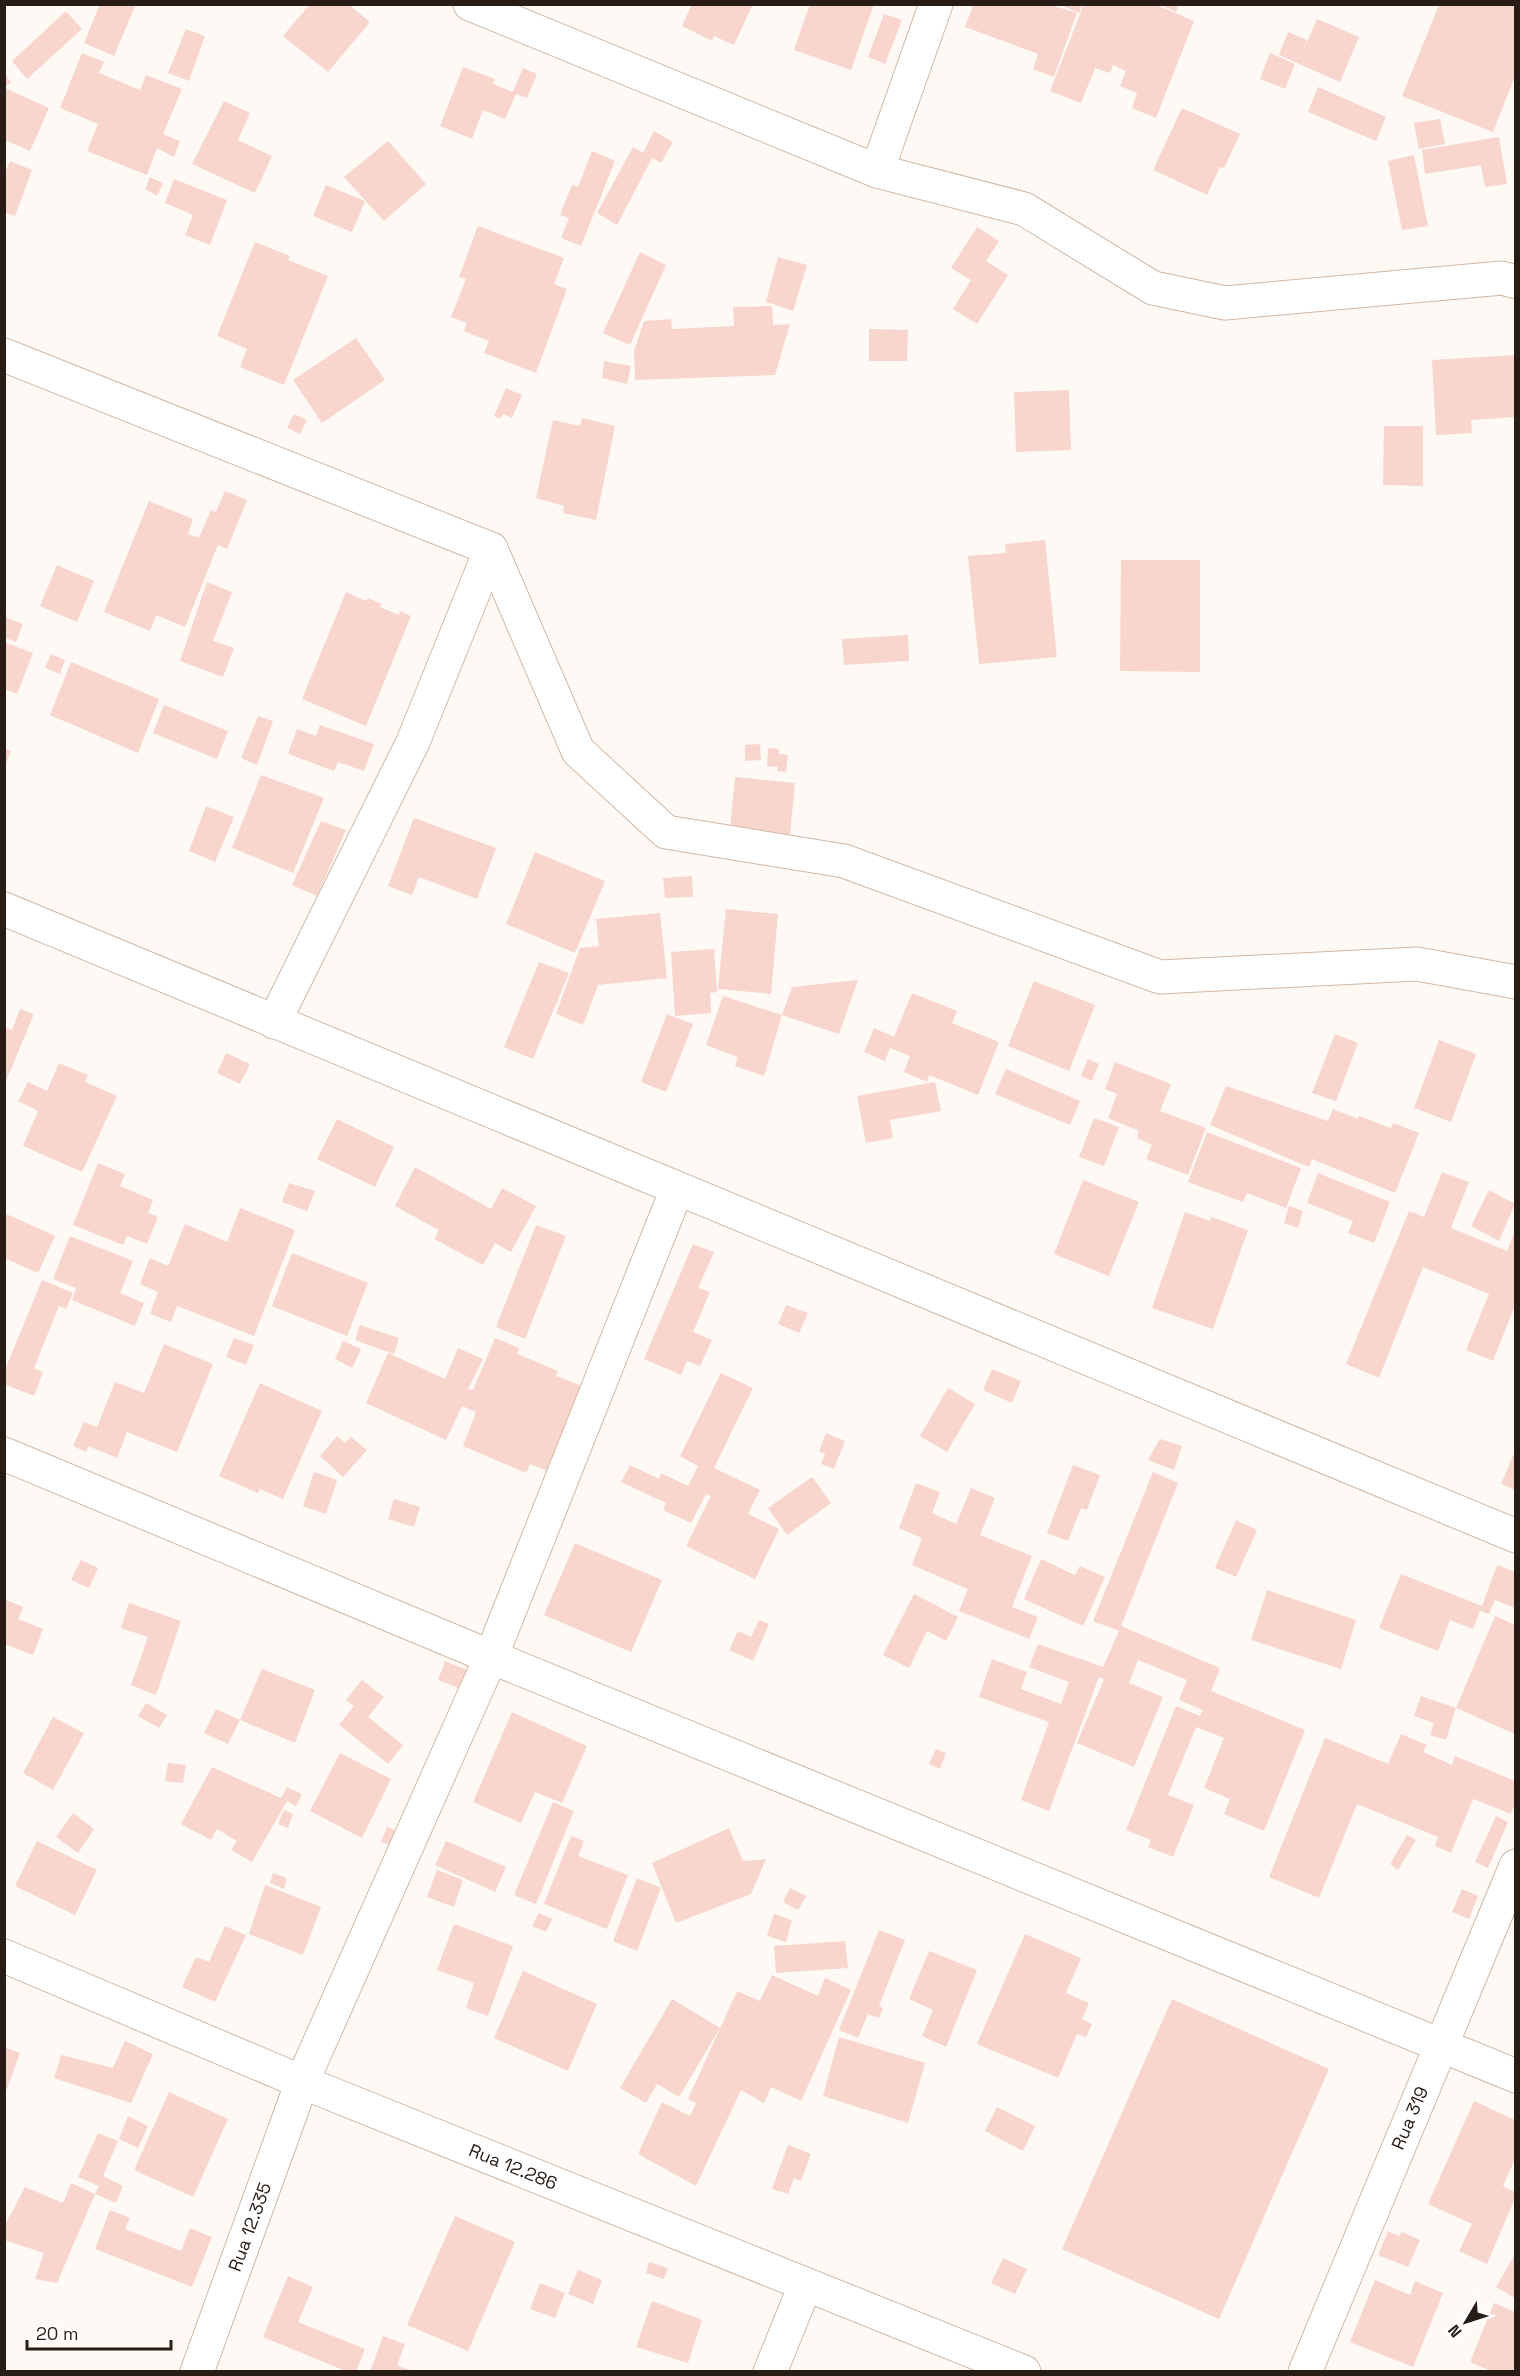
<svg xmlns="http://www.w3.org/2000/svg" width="1520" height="2376" font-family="'Space Grotesk',sans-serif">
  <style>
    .building { fill: #f8d6ce }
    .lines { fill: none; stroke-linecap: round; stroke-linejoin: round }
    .street-casing { stroke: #d1b8a4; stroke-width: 35 }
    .street { stroke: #fff; stroke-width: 33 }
    .labels { text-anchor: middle; stroke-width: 5; stroke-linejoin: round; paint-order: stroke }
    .street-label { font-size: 18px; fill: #271d16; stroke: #fff }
  </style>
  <rect width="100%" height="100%" fill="#fff9f5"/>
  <!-- building -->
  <g class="building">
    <path d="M100 4H136L114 56 84 43Z"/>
    <path d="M310 4H348L370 22 328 72 283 36Z"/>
    <path d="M692 4H753L734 45 714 36 712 41 682 26Z"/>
    <path d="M810 4H874L851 70 794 50Z"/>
    <path d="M1058 4H1083L1079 13Z"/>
    <path d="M1084 4H1154L1194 21 1156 118 1132 108 1137 93 1120 86 1126 71 1113 65 1110 73 1095 68 1081 103 1050 91Z"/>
    <path d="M1159 4H1179L1176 12Z"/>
    <path d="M973 5H1051L1077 13 1054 77 1033 69 1038 54 965 27Z"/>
    <path d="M1439 5H1515V76L1493 132 1402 96Z"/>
    <path d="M66 11 82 29 27 79 12 61Z"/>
    <path d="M884 14 902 20 885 64 868 57Z"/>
    <path d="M1317 19 1359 37 1340 82 1279 55 1288 32 1307 40 1302 53Z"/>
    <path d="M186 29 205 36 189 81 168 73Z"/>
    <path d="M82 53 104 62 99 73 140 90 146 75 182 89 163 134 180 141 174 157 157 148 147 175 87 151 98 124 60 108Z"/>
    <path d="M1270 53 1295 64 1285 89 1260 79Z"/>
    <path d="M463 67 495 79 493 84 513 92 523 68 537 74 527 98 516 94 505 119 483 110 472 139 440 126Z"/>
    <path d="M4 72 11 83 4 87Z"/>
    <path d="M1318 87 1386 117 1376 141 1308 112Z"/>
    <path d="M5 88 49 108 30 151 7 141 4 146Z"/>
    <path d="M224 101 250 113 238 140 272 156 255 193 192 164Z"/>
    <path d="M1182 108 1240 134 1224 168 1220 167 1207 195 1153 170Z"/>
    <path d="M1440 119 1445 144 1419 149 1414 123Z"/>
    <path d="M654 131 673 142 661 163 652 158 617 225 597 213 633 147 643 153Z"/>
    <path d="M1499 137 1507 184 1485 187 1481 165 1425 174 1422 150Z"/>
    <path d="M388 141 426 184 384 221 344 177Z"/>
    <path d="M592 151 615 161 581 246 561 238 569 218 560 215 572 185 578 187Z"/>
    <path d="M1414 155 1428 226 1402 230 1388 161Z"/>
    <path d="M10 161 32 170 15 216 4 212V175Z"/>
    <path d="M150 177 163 183 157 196 145 189Z"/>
    <path d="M174 179 227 200 210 245 185 235 193 215 165 203Z"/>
    <path d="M326 185 365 201 352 232 313 216Z"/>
    <path d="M478 226 564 258 554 284 567 289 536 373 484 353 489 341 464 331 467 323 451 317 466 279 459 277Z"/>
    <path d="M977 227 999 241 986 261 1008 275 977 324 953 309 971 280 951 268Z"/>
    <path d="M255 242 290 256 288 260 328 276 284 385 240 367 247 349 217 336Z"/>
    <path d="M640 252 666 265 630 345 603 333Z"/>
    <path d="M778 257 807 265 793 311 766 302Z"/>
    <path d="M772 306 773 325 790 324 775 375 635 380 634 351 644 321 671 319 672 329 734 326 733 307Z"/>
    <path d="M869 329 908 330 907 361H869Z"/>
    <path d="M356 338 385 380 322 423 293 380Z"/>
    <path d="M1515 355V417L1471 420 1472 433 1436 435 1432 360Z"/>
    <path d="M604 361 631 366 627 384 602 378Z"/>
    <path d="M506 388 522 395 512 418 503 414 500 419 494 416Z"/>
    <path d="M1069 390 1071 450 1016 452 1014 392Z"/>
    <path d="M294 414 307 420 300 434 287 428Z"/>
    <path d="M582 418 615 426 596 520 563 513 564 506 536 498 553 420 580 426Z"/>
    <path d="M1384 426H1423V486L1383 485Z"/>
    <path d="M225 491 247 500 227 549 218 545 185 627 156 615 150 631 104 612 149 501 193 519 188 534 199 538 211 510 216 512Z"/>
    <path d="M1045 540 1057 657 979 664 968 556 1006 553 1005 544Z"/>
    <path d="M1121 560H1200V672L1120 671Z"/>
    <path d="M57 565 94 581 77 622 40 606Z"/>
    <path d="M207 582 232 592 213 641 234 648 223 677 180 661Z"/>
    <path d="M346 592 366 601 368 598 382 604 380 607 399 615 400 611 411 616 366 726 302 699Z"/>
    <path d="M4 609 7 610 5 617 23 624 16 642 4 637Z"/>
    <path d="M908 635 909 661 844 665 842 639Z"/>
    <path d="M4 642 33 653 17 694 4 689Z"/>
    <path d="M51 654 65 660 60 674 45 668Z"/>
    <path d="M71 662 159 699 138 753 50 715Z"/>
    <path d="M164 705 228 731 217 759 153 733Z"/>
    <path d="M258 716 273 721 257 765 241 758Z"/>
    <path d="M320 725 374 744 364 771 338 762 334 771 288 754 297 729 316 736Z"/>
    <path d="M760 744 761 760 745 761V745Z"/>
    <path d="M4 748 11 751 5 767H4Z"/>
    <path d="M768 748 779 749V754L788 755 786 772 777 771 778 767 767 766Z"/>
    <path d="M261 775 324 798 293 873 232 848Z"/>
    <path d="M735 777 795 783 790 835 730 829Z"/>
    <path d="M206 806 234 817 215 862 189 851Z"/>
    <path d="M414 818 496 848 477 899 419 877 412 895 388 886Z"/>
    <path d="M321 821 346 830 317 896 292 885Z"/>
    <path d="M535 852 605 881 575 953 506 924Z"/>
    <path d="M692 876 693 897 665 898 663 878Z"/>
    <path d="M726 909 778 914 771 994 718 989Z"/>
    <path d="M660 913 667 978 598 985 583 1025 556 1014 580 948 599 946 596 919Z"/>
    <path d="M714 949 717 992 710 993 711 1013 675 1016 671 952Z"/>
    <path d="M539 962 569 973 533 1059 504 1047Z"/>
    <path d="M858 980 839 1034 782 1015 792 987Z"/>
    <path d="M1034 981 1095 1005 1069 1071 1008 1046Z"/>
    <path d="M912 993 957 1011 952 1023 999 1042 978 1095 929 1075 927 1082 904 1072 910 1056 890 1048 885 1061 864 1052 874 1028 894 1037Z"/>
    <path d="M723 996 782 1015 764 1076 735 1066 738 1057 706 1045Z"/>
    <path d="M20 1009 34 1014 4 1086V1027L12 1030Z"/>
    <path d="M667 1014 693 1024 666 1092 641 1082Z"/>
    <path d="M1335 1034 1358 1043 1336 1101 1312 1093Z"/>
    <path d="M1439 1040 1476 1054 1451 1122 1414 1108Z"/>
    <path d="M226 1053 250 1064 240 1084 217 1073Z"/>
    <path d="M1088 1059 1099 1064 1092 1081 1081 1076Z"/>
    <path d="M1115 1062 1171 1084 1160 1111 1206 1128 1188 1175 1146 1159 1152 1145 1137 1138 1139 1131 1108 1118 1117 1094 1105 1089Z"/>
    <path d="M59 1063 88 1075 85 1082 117 1096 82 1172 23 1146 38 1111 18 1101 28 1082 47 1091Z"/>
    <path d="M1006 1069 1080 1101 1070 1125 995 1094Z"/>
    <path d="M935 1082 941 1111 890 1120 893 1138 866 1143 857 1096Z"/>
    <path d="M1226 1086 1328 1121 1333 1109 1358 1119 1359 1116 1391 1128 1393 1123 1419 1133 1395 1193 1312 1159 1309 1167 1210 1125Z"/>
    <path d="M1094 1118 1119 1127 1104 1166 1079 1157Z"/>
    <path d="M337 1119 394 1147 375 1187 317 1159Z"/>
    <path d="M1207 1132 1301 1168 1286 1208 1247 1193 1243 1202 1188 1182Z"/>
    <path d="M98 1163 125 1174 120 1186 153 1200 148 1213 158 1217 147 1244 127 1236 123 1245 73 1225Z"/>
    <path d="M415 1167 491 1209 502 1188 536 1206 511 1252 495 1243 483 1265 434 1239 439 1230 395 1206Z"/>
    <path d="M1442 1172 1469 1182 1451 1228 1507 1251 1515 1231V1305L1493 1361 1466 1350 1489 1294 1423 1267 1379 1378 1346 1364 1409 1211 1424 1217Z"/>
    <path d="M1318 1173 1390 1202 1374 1243 1348 1233 1353 1221 1307 1203Z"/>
    <path d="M1083 1180 1139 1202 1109 1276 1054 1254Z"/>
    <path d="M289 1183 315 1191 307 1211 282 1202Z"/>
    <path d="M1489 1190 1515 1204 1499 1241 1471 1226Z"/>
    <path d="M1289 1206 1303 1211 1298 1228 1284 1223Z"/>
    <path d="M240 1208 295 1230 254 1336 177 1306 171 1322 150 1314 158 1292 140 1284 150 1258 168 1266 185 1224 227 1242Z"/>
    <path d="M1185 1212 1210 1221 1211 1217 1248 1230 1213 1329 1152 1308Z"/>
    <path d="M4 1213 55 1236 38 1273 4 1258Z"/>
    <path d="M536 1225 566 1236 525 1339 496 1327Z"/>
    <path d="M70 1236 133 1261 120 1293 144 1303 135 1326 72 1300 76 1288 53 1279Z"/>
    <path d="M693 1244 714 1252 698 1288 710 1292 693 1332 712 1340 700 1366 687 1361 681 1375 644 1359Z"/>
    <path d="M292 1253 368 1283 347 1336 272 1306Z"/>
    <path d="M42 1280 73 1293 66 1309 59 1306 34 1368 43 1372 34 1396 4 1384V1372Z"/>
    <path d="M786 1305 808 1313 799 1333 778 1324Z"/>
    <path d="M360 1325 399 1338 394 1354 355 1340Z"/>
    <path d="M234 1338 254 1345 246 1365 226 1357Z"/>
    <path d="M495 1338 519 1348 517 1354 558 1371 556 1376 585 1387 550 1472 530 1464 526 1473 463 1446 476 1412 462 1406 446 1440 366 1403 388 1353 445 1379 458 1348 483 1359 468 1389 473 1390Z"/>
    <path d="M343 1341 361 1349 352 1368 335 1359Z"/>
    <path d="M164 1344 213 1364 177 1452 127 1432 117 1458 88 1446 86 1452 73 1446 84 1422 97 1427 115 1382 144 1393Z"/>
    <path d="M992 1369 1021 1381 1012 1403 983 1390Z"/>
    <path d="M721 1373 753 1388 714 1468 760 1490 748 1514 779 1529 755 1579 686 1546 711 1496 706 1494 691 1523 663 1510 666 1503 621 1482 630 1465 659 1479 661 1473 688 1486 698 1466 680 1456Z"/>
    <path d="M260 1383 322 1411 283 1499 260 1489 258 1493 219 1476Z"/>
    <path d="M948 1388 975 1404 947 1452 920 1436Z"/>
    <path d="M826 1433 845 1441 834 1469 821 1464 825 1454 819 1451Z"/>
    <path d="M337 1436 345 1443 351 1437 367 1450 343 1477 320 1456Z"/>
    <path d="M1160 1439 1182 1446 1174 1470 1148 1460Z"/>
    <path d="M1515 1451V1490L1501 1484Z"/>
    <path d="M1073 1465 1100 1475 1087 1510 1081 1508 1068 1541 1047 1533Z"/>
    <path d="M314 1472 337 1480 326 1514 303 1506Z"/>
    <path d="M1153 1472 1178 1483 1121 1626 1220 1668 1211 1691 1305 1730 1264 1831 1224 1814 1230 1799 1204 1788 1224 1738 1196 1727 1168 1795 1194 1805 1173 1857 1148 1847 1151 1840 1126 1830 1176 1706 1200 1716 1203 1710 1179 1700 1187 1680 1138 1660 1129 1683 1163 1697 1134 1767 1077 1743 1104 1679 1099 1677 1049 1811 1021 1800 1049 1722 979 1697 992 1659 1027 1672 1021 1689 1061 1704 1069 1682 1029 1667 1038 1644 1103 1667 1119 1631 1093 1621Z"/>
    <path d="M812 1477 831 1503 787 1535 768 1508Z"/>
    <path d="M916 1483 940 1492 932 1513 956 1524 971 1488 995 1498 980 1535 1032 1556 1012 1607 1038 1617 1029 1639 959 1611 968 1589 912 1565 922 1538 899 1528Z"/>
    <path d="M394 1499 420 1507 414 1527 388 1519Z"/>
    <path d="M1236 1520 1257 1530 1236 1577 1215 1568Z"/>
    <path d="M575 1543 662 1580 631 1652 544 1615Z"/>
    <path d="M1041 1559 1075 1575 1080 1566 1105 1577 1083 1626 1024 1599Z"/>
    <path d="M81 1560 98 1568 89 1588 71 1580Z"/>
    <path d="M1497 1565 1515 1572V1608L1495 1600 1489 1614 1480 1611 1473 1629 1450 1620 1438 1651 1379 1628 1401 1574 1482 1606Z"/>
    <path d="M1267 1590 1356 1620 1341 1669 1251 1640Z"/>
    <path d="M914 1594 958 1617 946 1641 927 1631 909 1668 883 1655Z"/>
    <path d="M4 1599 23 1607 18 1619 43 1629 33 1655 4 1644Z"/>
    <path d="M129 1603 181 1621 156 1695 131 1685 148 1637 121 1628Z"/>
    <path d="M1495 1616 1515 1625V1734L1456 1708Z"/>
    <path d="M759 1620 769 1624 753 1661 729 1650 738 1631 751 1637Z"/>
    <path d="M445 1661 467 1670 461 1689 438 1680Z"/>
    <path d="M262 1669 315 1690 295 1743 240 1720Z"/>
    <path d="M362 1680 384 1697 368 1717 403 1745 388 1764 339 1725 354 1706 346 1700Z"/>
    <path d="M1421 1696 1456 1708 1446 1740 1430 1735 1434 1723 1414 1716Z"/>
    <path d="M146 1703 167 1715 159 1728 138 1716Z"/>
    <path d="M216 1709 240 1720 228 1744 204 1733Z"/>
    <path d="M512 1712 587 1746 562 1803 535 1792 521 1823 473 1802Z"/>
    <path d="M53 1717 84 1733 53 1790 23 1773Z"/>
    <path d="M1401 1734 1427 1745 1423 1752 1452 1765 1455 1756 1515 1781V1803L1511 1814 1473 1799 1451 1853 1435 1846 1438 1837 1357 1804 1319 1898 1269 1877 1325 1738 1388 1764Z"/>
    <path d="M936 1749 946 1753 940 1769 929 1764Z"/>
    <path d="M340 1753 391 1779 362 1838 310 1811Z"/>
    <path d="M168 1763 186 1765 183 1783 165 1781Z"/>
    <path d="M212 1767 281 1798 287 1787 302 1794 296 1806 287 1801 252 1862 231 1850 237 1841 217 1829 211 1840 181 1824Z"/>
    <path d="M553 1802 574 1811 536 1904 514 1895Z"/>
    <path d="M284 1810 293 1814 288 1828 278 1824Z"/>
    <path d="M73 1813 94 1829 78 1853 56 1837Z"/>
    <path d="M1496 1816 1508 1822 1488 1868 1475 1862Z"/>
    <path d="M387 1827 402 1833 396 1847 381 1842Z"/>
    <path d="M729 1828 743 1861 766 1859 751 1894 676 1923 652 1863Z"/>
    <path d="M1407 1835 1416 1840 1398 1870 1390 1864Z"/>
    <path d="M571 1836 584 1841 578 1856 628 1875 607 1929 544 1904Z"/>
    <path d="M37 1841 97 1870 75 1915 15 1886Z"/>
    <path d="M446 1841 506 1867 495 1892 435 1865Z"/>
    <path d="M437 1870 463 1880 454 1907 427 1897Z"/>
    <path d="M273 1873 287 1878 284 1889 270 1883Z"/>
    <path d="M637 1878 661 1888 637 1951 613 1941Z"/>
    <path d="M265 1885 321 1907 303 1955 249 1934Z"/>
    <path d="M790 1888 806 1896 798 1910 783 1902Z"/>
    <path d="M1462 1889 1478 1896 1469 1919 1452 1912Z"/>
    <path d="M539 1913 552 1919 546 1932 532 1926Z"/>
    <path d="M774 1914 792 1920 786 1942 767 1936Z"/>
    <path d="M454 1924 513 1946 488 2016 466 2008 474 1983 437 1970Z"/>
    <path d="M225 1926 246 1935 215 2002 182 1987 196 1957 209 1962Z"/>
    <path d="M879 1930 905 1940 879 2006 883 2008 879 2018 868 2014 858 2038 839 2030Z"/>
    <path d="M1025 1934 1081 1958 1066 1993 1089 2003 1082 2019 1092 2024 1086 2037 1077 2034 1058 2078 977 2044Z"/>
    <path d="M845 1941 848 1968 776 1973 774 1946Z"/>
    <path d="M929 1951 977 1970 946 2047 922 2036 933 2010 909 1999Z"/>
    <path d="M523 1971 597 2004 568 2071 494 2038Z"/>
    <path d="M772 1975 818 1996 825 1978 851 1990 801 2101 771 2087 764 2103 741 2090 696 2186 638 2154 662 2102 690 2116 696 2103 688 2099 737 1991 760 2001Z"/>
    <path d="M672 1999 720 2028 679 2097 657 2084 646 2103 620 2088Z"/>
    <path d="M1172 1999 1329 2069 1219 2319 1062 2249Z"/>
    <path d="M839 2037 925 2063 908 2123 823 2096Z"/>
    <path d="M125 2041 153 2054 131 2103 54 2078 61 2055 113 2068Z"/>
    <path d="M4 2047 20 2053 5 2094 4 2093Z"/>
    <path d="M169 2092 228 2119 193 2197 134 2170Z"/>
    <path d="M1474 2101 1515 2120V2159L1503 2186 1515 2192V2198L1487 2264 1459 2251 1472 2224 1428 2204Z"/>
    <path d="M997 2107 1035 2126 1023 2151 985 2131Z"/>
    <path d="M128 2116 148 2126 138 2148 119 2139Z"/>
    <path d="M98 2133 118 2141 103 2176 123 2186 116 2203 95 2194 57 2283 35 2279 44 2253 4 2240V2227L25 2187 63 2203 71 2183 95 2194 99 2186 78 2177Z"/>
    <path d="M788 2145 811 2154 801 2181 794 2178 788 2194 772 2189Z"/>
    <path d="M110 2210 130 2218 125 2229 181 2251 190 2228 212 2237 192 2287 95 2249Z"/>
    <path d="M455 2216 515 2242 468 2351 407 2325Z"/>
    <path d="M1388 2231 1399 2236 1402 2232 1420 2240 1408 2267 1378 2255Z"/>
    <path d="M1515 2254V2298L1496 2287Z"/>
    <path d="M1003 2258 1027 2269 1015 2294 991 2283Z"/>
    <path d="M649 2262 668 2268 664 2279 646 2273Z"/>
    <path d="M578 2270 602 2280 593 2304 568 2294Z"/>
    <path d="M288 2276 313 2287 298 2322 365 2349 356 2372H348L263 2337Z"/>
    <path d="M1375 2280 1410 2295 1415 2281 1443 2293 1413 2367 1350 2342Z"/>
    <path d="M540 2283 565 2293 555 2318 530 2309Z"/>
    <path d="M652 2301 702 2320 688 2363 636 2347Z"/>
    <path d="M1494 2303 1515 2312 1514 2372H1493L1470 2362Z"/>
    <path d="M383 2336 405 2344 397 2365 414 2372H370Z"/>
  </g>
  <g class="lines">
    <defs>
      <g id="street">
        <path d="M470 4 877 171 1024 209 1153 288 1225 303 1502 278 1516 282"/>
        <path d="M877 171 936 4"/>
        <path d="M4 355 491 549 578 751 666 832 844 861 1160 977 1417 964 1516 982"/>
        <path d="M4 909 1516 1536"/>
        <path d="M274 1022 413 742 491 549"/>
        <path d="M4 1454 491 1657 1516 2076"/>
        <path d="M4 1956 302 2082 1024 2372"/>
        <path d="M197 2372 302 2082 491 1657 677 1189"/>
        <path d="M770 2372 805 2286"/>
        <path d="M1305 2372 1516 1866"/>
      </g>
    </defs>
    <!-- street casing -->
    <use href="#street" class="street-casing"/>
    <!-- street -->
    <use href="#street" class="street"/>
  </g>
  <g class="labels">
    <!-- street labels -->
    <g class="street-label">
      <text transform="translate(1410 2118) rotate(-67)" y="6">Rua 319</text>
      <text transform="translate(513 2167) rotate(22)" y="6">Rua 12.286</text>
      <text transform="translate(250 2227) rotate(-70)" y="6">Rua 12.335</text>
    </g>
  </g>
  <!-- border -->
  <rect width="1520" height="2376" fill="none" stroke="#271d16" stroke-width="12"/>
  <!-- north arrow -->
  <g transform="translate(1466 2322) rotate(231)" stroke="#ffffff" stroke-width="4.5" paint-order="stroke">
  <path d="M0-4.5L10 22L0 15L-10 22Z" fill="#271d16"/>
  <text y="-9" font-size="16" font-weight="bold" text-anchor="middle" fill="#271d16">N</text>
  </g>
  <!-- scale -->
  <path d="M27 2340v9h144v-9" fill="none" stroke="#271d16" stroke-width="3"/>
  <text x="36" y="2340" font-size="18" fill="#271d16" stroke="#ffffff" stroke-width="4.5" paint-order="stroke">20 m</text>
</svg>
